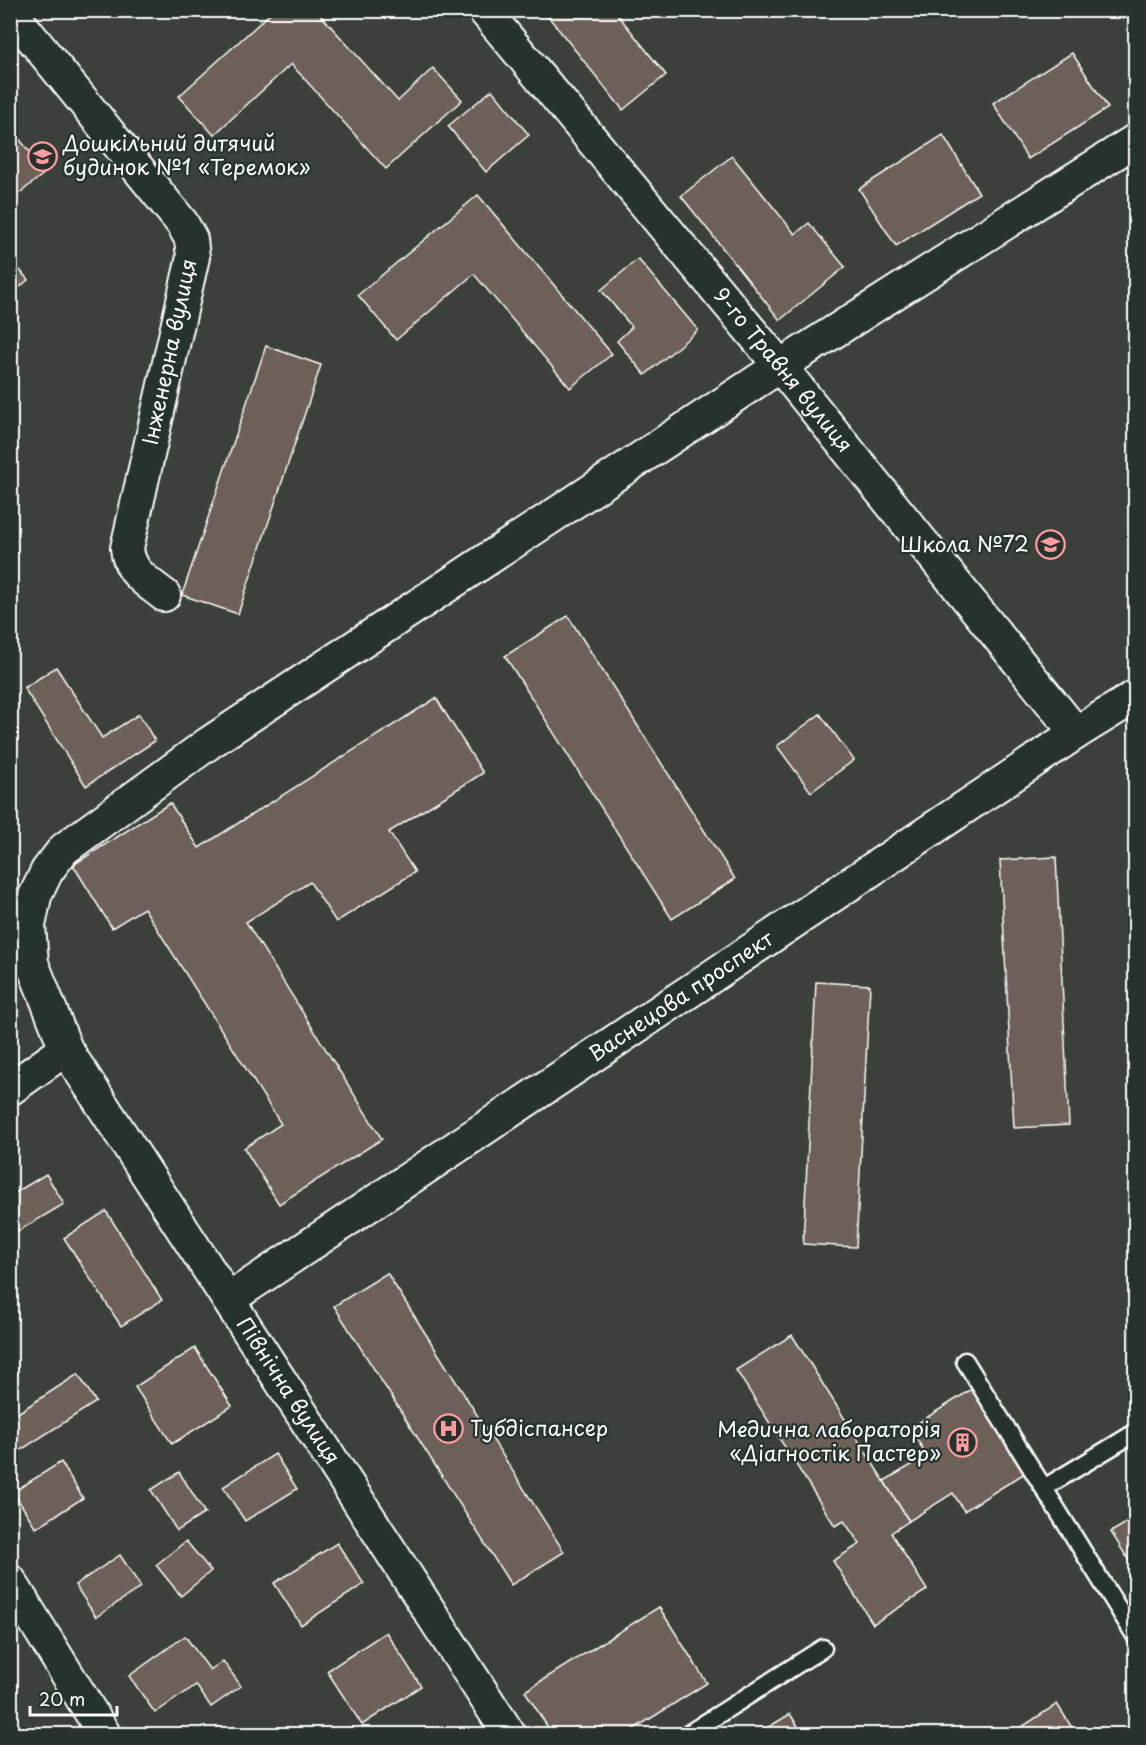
<svg xmlns="http://www.w3.org/2000/svg" width="1146" height="1745" font-family="'Playpen Sans',sans-serif">
  <style>
    .building { fill: #6d6158; stroke: #fff; stroke-width: 1.5 }
    .lines { fill: none; stroke-linecap: round; stroke-linejoin: round }
    .service-casing { stroke: #fff; stroke-width: 21 }
    .minor-casing { stroke: #fff; stroke-width: 36 }
    .service { stroke: #26332d; stroke-width: 16 }
    .minor { stroke: #26332d; stroke-width: 32 }
    .labels { text-anchor: middle; stroke-width: 4.5; stroke-linejoin: round; paint-order: stroke }
    .poi-label { font-size: 21px; fill: #fff; stroke: #26332d; text-anchor: start }
    .street-label { font-size: 21px; fill: #fff; stroke: #26332d }
  </style>
  <rect width="100%" height="100%" fill="#3b413a"/>
  <filter id="ink" filterUnits="userSpaceOnUse"><feTurbulence type="fractalNoise" baseFrequency=".0167" numOctaves="2"/><feDisplacementMap in="SourceGraphic" scale="12" xChannelSelector="R" yChannelSelector="G"/><feConvolveMatrix kernelMatrix="1 2 1 2 8 2 1 2 1" color-interpolation-filters="sRGB"/></filter>
  <g filter="url(#ink)">
    <!-- building -->
    <g class="building">
      <path d="M274 10H316L398 101 433 68 462 100 386 169 291 64 214 135 179 96Z"/>
      <path d="M543 10H614L666 75 623 110Z"/>
      <path d="M1072 53 1108 108 1028 159 993 103Z"/>
      <path d="M492 90 529 135 486 172 448 126Z"/>
      <path d="M16 135 46 172 10 201V140Z"/>
      <path d="M943 135 979 193 896 246 859 189Z"/>
      <path d="M732 156 795 234 809 223 845 267 780 320 681 196Z"/>
      <path d="M478 195 612 354 570 388 474 274 396 340 358 295Z"/>
      <path d="M10 258 28 280 10 295Z"/>
      <path d="M638 259 698 330 645 375 617 341 632 327 601 290Z"/>
      <path d="M266 346 321 365 238 614 182 595Z"/>
      <path d="M568 616 735 879 672 919 505 656Z"/>
      <path d="M56 667 102 738 139 714 155 741 86 786 24 688Z"/>
      <path d="M436 698 483 773 389 832 415 872 336 922 310 882 246 922 382 1139 279 1204 244 1148 281 1124 144 908 112 928 73 865 170 803 199 848Z"/>
      <path d="M820 714 854 760 811 792 777 746Z"/>
      <path d="M1056 857 1069 1125 1014 1128 1000 860Z"/>
      <path d="M816 982 870 985 856 1247 803 1244Z"/>
      <path d="M46 1174 64 1204 10 1236V1196Z"/>
      <path d="M106 1211 162 1300 121 1326 64 1238Z"/>
      <path d="M387 1273 564 1552 511 1585 334 1306Z"/>
      <path d="M792 1335 909 1521 891 1533 927 1590 873 1624 833 1561 860 1544 844 1521 835 1526 736 1370Z"/>
      <path d="M195 1348 232 1406 172 1444 135 1387Z"/>
      <path d="M78 1374 96 1402 10 1457V1418Z"/>
      <path d="M972 1389 1025 1473 964 1511 953 1493 909 1521 884 1481 927 1456 910 1428Z"/>
      <path d="M275 1454 297 1489 245 1521 223 1487Z"/>
      <path d="M61 1462 83 1498 36 1528 13 1492Z"/>
      <path d="M179 1472 205 1513 177 1531 151 1490Z"/>
      <path d="M1136 1517V1572L1111 1532Z"/>
      <path d="M186 1541 211 1571 181 1596 156 1565Z"/>
      <path d="M337 1543 364 1584 301 1625 274 1583Z"/>
      <path d="M120 1555 141 1587 96 1617 75 1585Z"/>
      <path d="M659 1607 707 1683 626 1734H552L525 1691Z"/>
      <path d="M386 1632 421 1686 362 1725 327 1671Z"/>
      <path d="M185 1636 210 1670 223 1661 241 1686 211 1707 196 1685 155 1713 129 1676Z"/>
      <path d="M1057 1704 1076 1734H1011Z"/>
      <path d="M790 1714 803 1734H757Z"/>
    </g>
    <g class="lines">
      <defs>
        <g id="service">
          <path d="M965 1361 1136 1637"/>
          <path d="M1044 1488 1136 1432"/>
          <path d="M688 1734 823 1648"/>
        </g>
        <g id="minor">
          <path id="s1" d="M484 10 780 366 1076 733"/>
          <path d="M10 11 182 223 191 239 193 257 127 548C129 572 146 581 164 595"/>
          <path d="M10 1089 66 1049"/>
          <path id="s2" d="M229 1299 1076 733 1136 696"/>
          <path d="M10 1581 104 1734"/>
          <path d="M509 1734 66 1049 32 963 29 926 35 896 47 871 64 849 209 743 780 366 1136 140"/>
        </g>
      </defs>
      <!-- service casing -->
      <use href="#service" class="service-casing"/>
      <!-- minor casing -->
      <use href="#minor" class="minor-casing"/>
      <!-- service -->
      <use href="#service" class="service"/>
      <!-- minor -->
      <use href="#minor" class="minor"/>
    </g>
  </g>
  <!-- icons -->
  <defs>
    <symbol id="school-ring" viewBox="-11 -11 22 22"><circle r="9.5" fill="#26332d" stroke="#ff9aa2" stroke-width="1.5"/><path d="M0-5L7-2L0 1L-7-2ZM-4 1L0 2.5L4 1V4Q0 6-4 4Z" fill="#ff9aa2"/></symbol>
    <symbol id="hospital-ring" viewBox="-11 -11 22 22"><circle r="9.5" fill="#26332d" stroke="#ff9aa2" stroke-width="1.5"/><path d="M-5-5h3v3.5h4V-5h3V5h-3V1.5h-4V5h-3Z" fill="#ff9aa2"/></symbol>
    <symbol id="building-ring" viewBox="-11 -11 22 22"><circle r="9.5" fill="#26332d" stroke="#ff9aa2" stroke-width="1.5"/><path d="M-4-6H4V6H1V3H-1V6H-4ZM-2.5-4.3h1.7v1.8h-1.7ZM.8-4.3h1.7v1.8H.8ZM-2.5-1h1.7V.8h-1.7ZM.8-1h1.7V.8H.8Z" fill="#ff9aa2"/></symbol>
  </defs>
  <g fill-rule="evenodd">
    <use href="#school-ring" x="26" y="140" width="33" height="33"/>
    <use href="#school-ring" x="1034" y="528" width="33" height="33"/>
    <use href="#hospital-ring" x="432" y="1412" width="33" height="33"/>
    <use href="#building-ring" x="946" y="1426" width="33" height="33"/>
  </g>
  <g class="labels">
    <!-- poi labels -->
    <g class="poi-label">
      <text x="63" y="151">Дошкільний дитячий<tspan x="63" dy="24">будинок №1 «Теремок»</tspan></text>
      <text x="1029" y="552" text-anchor="end">Школа №72</text>
      <text x="470" y="1436">Тубдіспансер</text>
      <text x="941" y="1437" text-anchor="end">Медична лабораторія<tspan x="941" dy="24">«Діагностік Пастер»</tspan></text>
    </g>
    <!-- street labels -->
    <g class="street-label">
      <text transform="translate(170 352) rotate(-78)" y="7">Інженерна вулиця</text>
      <text dy="7" stroke="none"><textPath href="#s1" startOffset="468">9-го Травня вулиця</textPath></text>
      <text dy="7" stroke="none"><textPath href="#s2" startOffset="544">Васнецова проспект</textPath></text>
      <text transform="translate(288 1391) rotate(57)" y="7">Північна вулиця</text>
    </g>
  </g>
  <!-- margin -->
  <rect width="1146" height="1745" fill="none" stroke="#26332d" stroke-width="36"/>
  <rect x="18" y="18" width="1110" height="1709" fill="none" stroke="#fff" stroke-width="2" filter="url(#ink)"/>
  <!-- scale -->
  <path d="M30 1706v9h87v-9" fill="none" stroke="#ffffff" stroke-width="3"/>
  <text x="39" y="1706" font-size="18" fill="#ffffff" stroke="#26332d" stroke-width="4.5" paint-order="stroke">20 m</text>
</svg>
